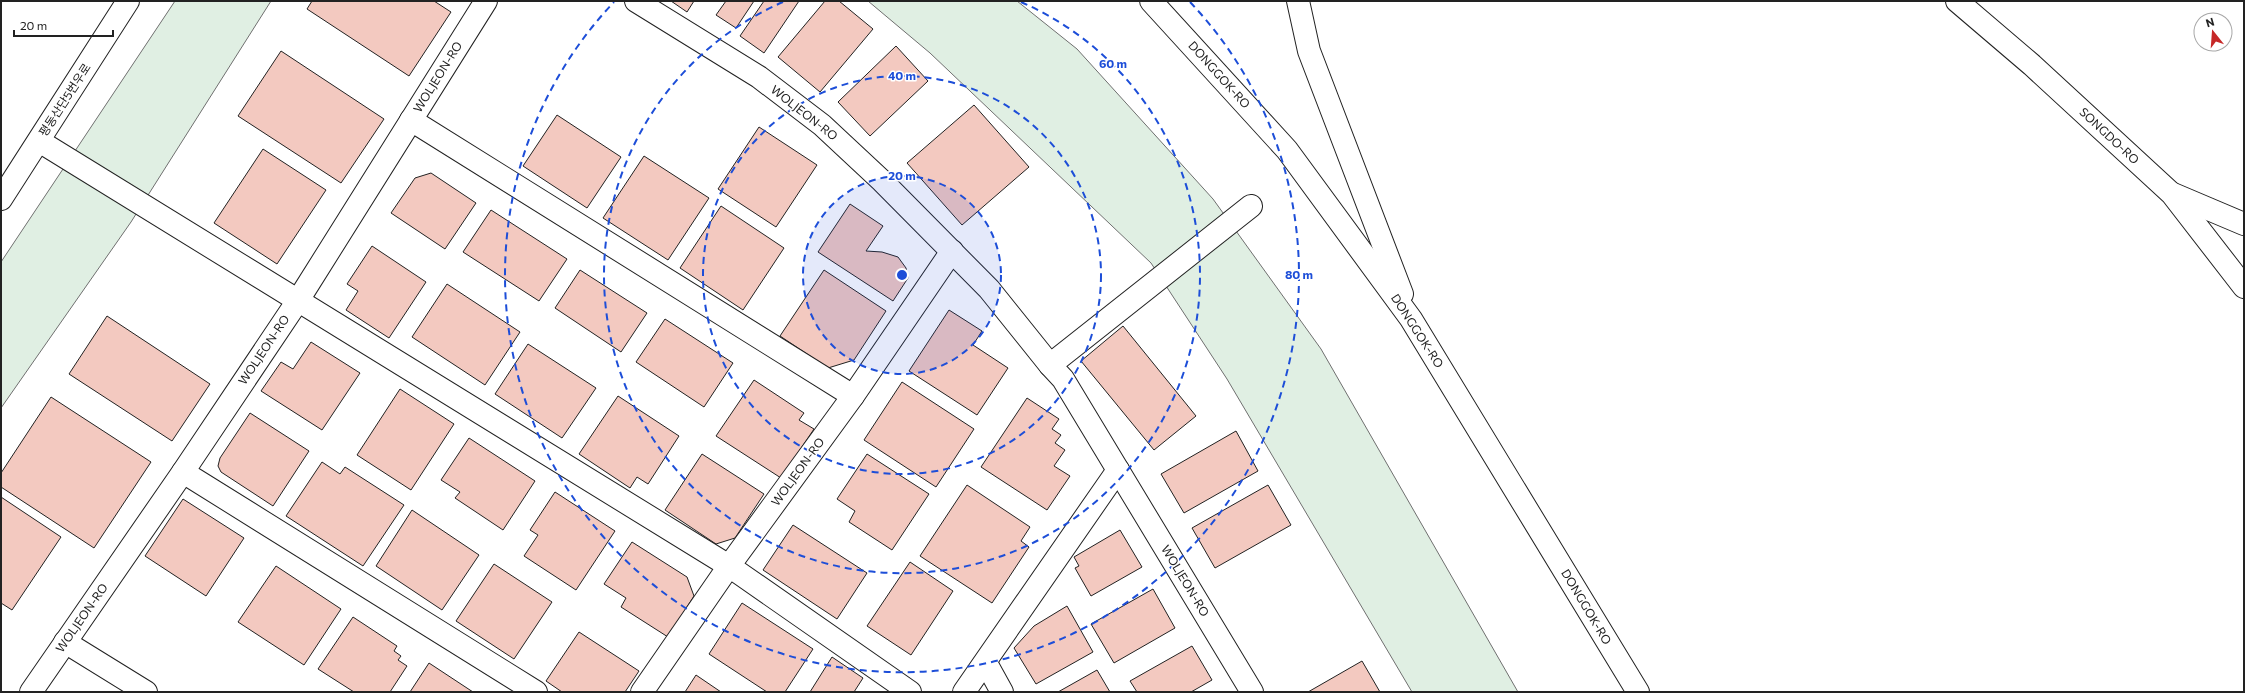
<svg xmlns="http://www.w3.org/2000/svg" width="2245" height="693" font-family="Commissioner,'Noto Sans KR',sans-serif">
  <style>
    .green { fill: #e0efe3; stroke: #6f6f6f }
    .building { fill: #f3c9c0; stroke: #222 }
    .lines { fill: none; stroke-linecap: round; stroke-linejoin: round }
    .street-casing { stroke: #222; stroke-width: 24 }
    .secondary-casing { stroke: #222; stroke-width: 24 }
    .street { stroke: #fff; stroke-width: 22 }
    .secondary { stroke: #fff; stroke-width: 22 }
    .ring { fill: none; stroke: #1d4ed8; stroke-width: 2; stroke-dasharray: 7 5 }
    .labels { text-anchor: middle; stroke-width: 3; stroke-linejoin: round; paint-order: stroke }
    .street-label { font-size: 12px; fill: #222; stroke: #fff }
    .centre { fill: #1d4ed8; stroke: #fff; stroke-width: 2 }
    .ring-label { font-size: 12px; text-anchor: middle; font-weight: bold; fill: #1d4ed8; stroke: #fff; stroke-width: 3; stroke-linejoin: round; paint-order: stroke }
  </style>
  <rect width="100%" height="100%" fill="#fff"/>
  <!-- green -->
  <g class="green">
    <path d="M175 1H271L131 222 1 408V262Z"/>
    <path d="M868 1H1017L1077 49 1213 199 1321 349 1518 692H1412L1227 379 1151 263 930 53Z"/>
  </g>
  <!-- building -->
  <g class="building">
    <path d="M312 1H434L451 12 409 76 307 9Z"/>
    <path d="M671 1H694L687 12Z"/>
    <path d="M726 1H754L736 28 716 15Z"/>
    <path d="M764 1H799L764 53 740 36Z"/>
    <path d="M825 1H839L873 29 820 92 778 57Z"/>
    <path d="M896 46 928 81 870 136 838 102Z"/>
    <path d="M281 51 384 119 341 183 238 116Z"/>
    <path d="M974 105 1029 167 962 225 907 163Z"/>
    <path d="M557 115 621 157 587 208 523 166Z"/>
    <path d="M759 127 817 165 776 227 718 189Z"/>
    <path d="M263 149 326 190 277 264 214 223Z"/>
    <path d="M644 156 709 198 668 260 603 218Z"/>
    <path d="M431 173 476 203 445 249 391 213 415 178Z"/>
    <path d="M850 204 883 226 866 251 882 252 898 257 906 268 908 278 893 301 818 252Z"/>
    <path d="M721 206 784 248 743 310 680 268Z"/>
    <path d="M491 210 567 259 539 301 463 252Z"/>
    <path d="M372 246 426 282 389 338 346 310 358 291 347 284Z"/>
    <path d="M580 270 647 313 621 352 555 308Z"/>
    <path d="M824 270 886 311 854 360 828 368 780 336Z"/>
    <path d="M447 284 520 332 485 385 412 337Z"/>
    <path d="M949 310 982 331 973 345 1008 368 977 415 909 371Z"/>
    <path d="M107 316 210 384 172 441 69 374Z"/>
    <path d="M665 319 733 363 704 407 636 362Z"/>
    <path d="M1123 326 1196 416 1154 450 1081 361Z"/>
    <path d="M311 342 360 373 322 430 261 391 281 362 293 369Z"/>
    <path d="M528 344 596 388 562 438 495 394Z"/>
    <path d="M754 380 804 413 799 420 814 429 781 478 716 436Z"/>
    <path d="M902 382 974 429 936 487 864 440Z"/>
    <path d="M400 389 454 424 411 490 357 455Z"/>
    <path d="M618 396 679 436 648 484 637 477 630 488 579 454Z"/>
    <path d="M51 397 151 462 94 548 1 487V473Z"/>
    <path d="M1027 398 1059 419 1052 429 1061 435 1055 443 1065 450 1054 466 1070 476 1047 510 981 467Z"/>
    <path d="M250 413 309 451 273 506 221 472 218 466 220 458Z"/>
    <path d="M1236 431 1258 471 1184 513 1161 474Z"/>
    <path d="M469 438 535 481 503 530 455 498 460 492 441 480Z"/>
    <path d="M702 454 764 494 735 538 716 544 665 510Z"/>
    <path d="M867 454 929 494 892 550 849 522 855 511 837 499Z"/>
    <path d="M322 462 340 474 345 467 404 505 363 566 286 516Z"/>
    <path d="M967 485 1030 527 1021 541 1029 547 992 603 920 556Z"/>
    <path d="M1268 485 1291 525 1215 568 1192 528Z"/>
    <path d="M555 492 615 531 576 590 524 556 538 535 530 530Z"/>
    <path d="M1 497 61 537 12 610 1 603Z"/>
    <path d="M183 499 244 538 206 596 145 556Z"/>
    <path d="M412 510 479 555 442 610 376 566Z"/>
    <path d="M793 525 867 573 837 619 763 570Z"/>
    <path d="M1120 530 1142 567 1091 596 1075 568 1079 566 1074 557Z"/>
    <path d="M632 542 687 577 694 596 668 637 621 607 626 598 604 584Z"/>
    <path d="M910 562 953 591 911 655 867 626Z"/>
    <path d="M494 564 552 602 514 659 456 621Z"/>
    <path d="M276 566 341 609 304 665 238 622Z"/>
    <path d="M1153 589 1175 628 1114 663 1091 624Z"/>
    <path d="M742 603 813 649 785 692H767L709 654Z"/>
    <path d="M1067 606 1093 652 1036 684 1014 648 1034 626Z"/>
    <path d="M353 617 397 646 394 651 401 656 398 660 407 666 390 692H354L318 669Z"/>
    <path d="M579 632 639 671 625 692H562L546 681Z"/>
    <path d="M1192 646 1212 680 1191 692H1137L1130 681Z"/>
    <path d="M832 657 863 678 854 692H810Z"/>
    <path d="M1362 661 1380 692H1308Z"/>
    <path d="M429 663 473 692H410Z"/>
    <path d="M1097 670 1110 692H1058Z"/>
    <path d="M696 675 721 692H685Z"/>
  </g>
  <g class="lines">
    <defs>
      <g id="street">
        <path d="M636 1 759 77 822 125 882 181 989 289 1050 365 1063 379 1252 692"/>
        <path d="M1957 1 2032 65 2172 194 2244 287"/>
        <path d="M411 120 853 396"/>
        <path d="M39 141 729 566 910 692"/>
        <path d="M2173 194 2244 224"/>
        <path d="M1050 365 1251 206"/>
        <path d="M183 472 536 692"/>
        <path d="M65 642 146 692"/>
        <path d="M986 663 1002 692"/>
        <path d="M31 692 183 472 297 302 486 1"/>
        <path d="M642 692 729 566 853 396 952 251"/>
        <path d="M964 692 1118 470"/>
      </g>
      <g id="secondary">
        <path d="M1151 1 1287 150 1411 319 1638 692"/>
        <path d="M1298 1 1309 51 1402 294"/>
        <path d="M1 199 128 1"/>
      </g>
    </defs>
    <!-- street casing -->
    <use href="#street" class="street-casing"/>
    <!-- secondary casing -->
    <use href="#secondary" class="secondary-casing"/>
    <!-- street -->
    <use href="#street" class="street"/>
    <!-- secondary -->
    <use href="#secondary" class="secondary"/>
  </g>
  <!-- distance rings -->
  <circle cx="902" cy="275" r="99" fill="#1d4ed8" fill-opacity=".12"/>
  <g class="ring">
    <circle cx="902" cy="275" r="99"/>
    <circle cx="902" cy="275" r="199"/>
    <path d="M1021 2A298 298 0 1 1 783 2"/>
    <path d="M1190 2A397 397 0 1 1 614 2"/>
  </g>
  <g class="labels">
    <!-- street labels -->
    <g class="street-label">
      <text transform="translate(1219 75) rotate(48)" y="4">DONGGOK-RO</text>
      <text transform="translate(438 77) rotate(-58)" y="4">WOLJEON-RO</text>
      <text transform="translate(65 100) rotate(-57)" y="4">평동산단5번우로</text>
      <text transform="translate(804 113) rotate(38)" y="4">WOLJEON-RO</text>
      <text transform="translate(2109 136) rotate(43)" y="4">SONGDO-RO</text>
      <text transform="translate(1417 331) rotate(57)" y="4">DONGGOK-RO</text>
      <text transform="translate(264 350) rotate(-56)" y="4">WOLJEON-RO</text>
      <text transform="translate(798 472) rotate(-54)" y="4">WOLJEON-RO</text>
      <text transform="translate(1185 581) rotate(59)" y="4">WOLJEON-RO</text>
      <text transform="translate(1586 607) rotate(59)" y="4">DONGGOK-RO</text>
      <text transform="translate(82 618) rotate(-55)" y="4">WOLJEON-RO</text>
    </g>
  </g>
  <circle cx="902" cy="275" r="6" class="centre"/>
  <g class="ring-label">
    <text x="1113" y="68">60 m</text>
    <text x="902" y="80">40 m</text>
    <text x="902" y="180">20 m</text>
    <text x="1299" y="279">80 m</text>
  </g>
  <!-- border -->
  <rect width="2245" height="693" fill="none" stroke="#222222" stroke-width="4"/>
  <!-- north arrow -->
  <g transform="translate(2213 32) rotate(343)"><circle r="19" fill="#ffffff" stroke="#a7a7a7"/>
  <path d="M0-3L7 15L0 10L-7 15Z" fill="#c62828"/>
  <text y="-6" font-size="11" font-weight="bold" text-anchor="middle" fill="#222222">N</text>
  </g>
  <!-- scale -->
  <path d="M14 30v6h99v-6" fill="none" stroke="#222222" stroke-width="2"/>
  <text x="20" y="30" font-size="12" fill="#222222" stroke="#ffffff" stroke-width="3" paint-order="stroke">20 m</text>
</svg>
